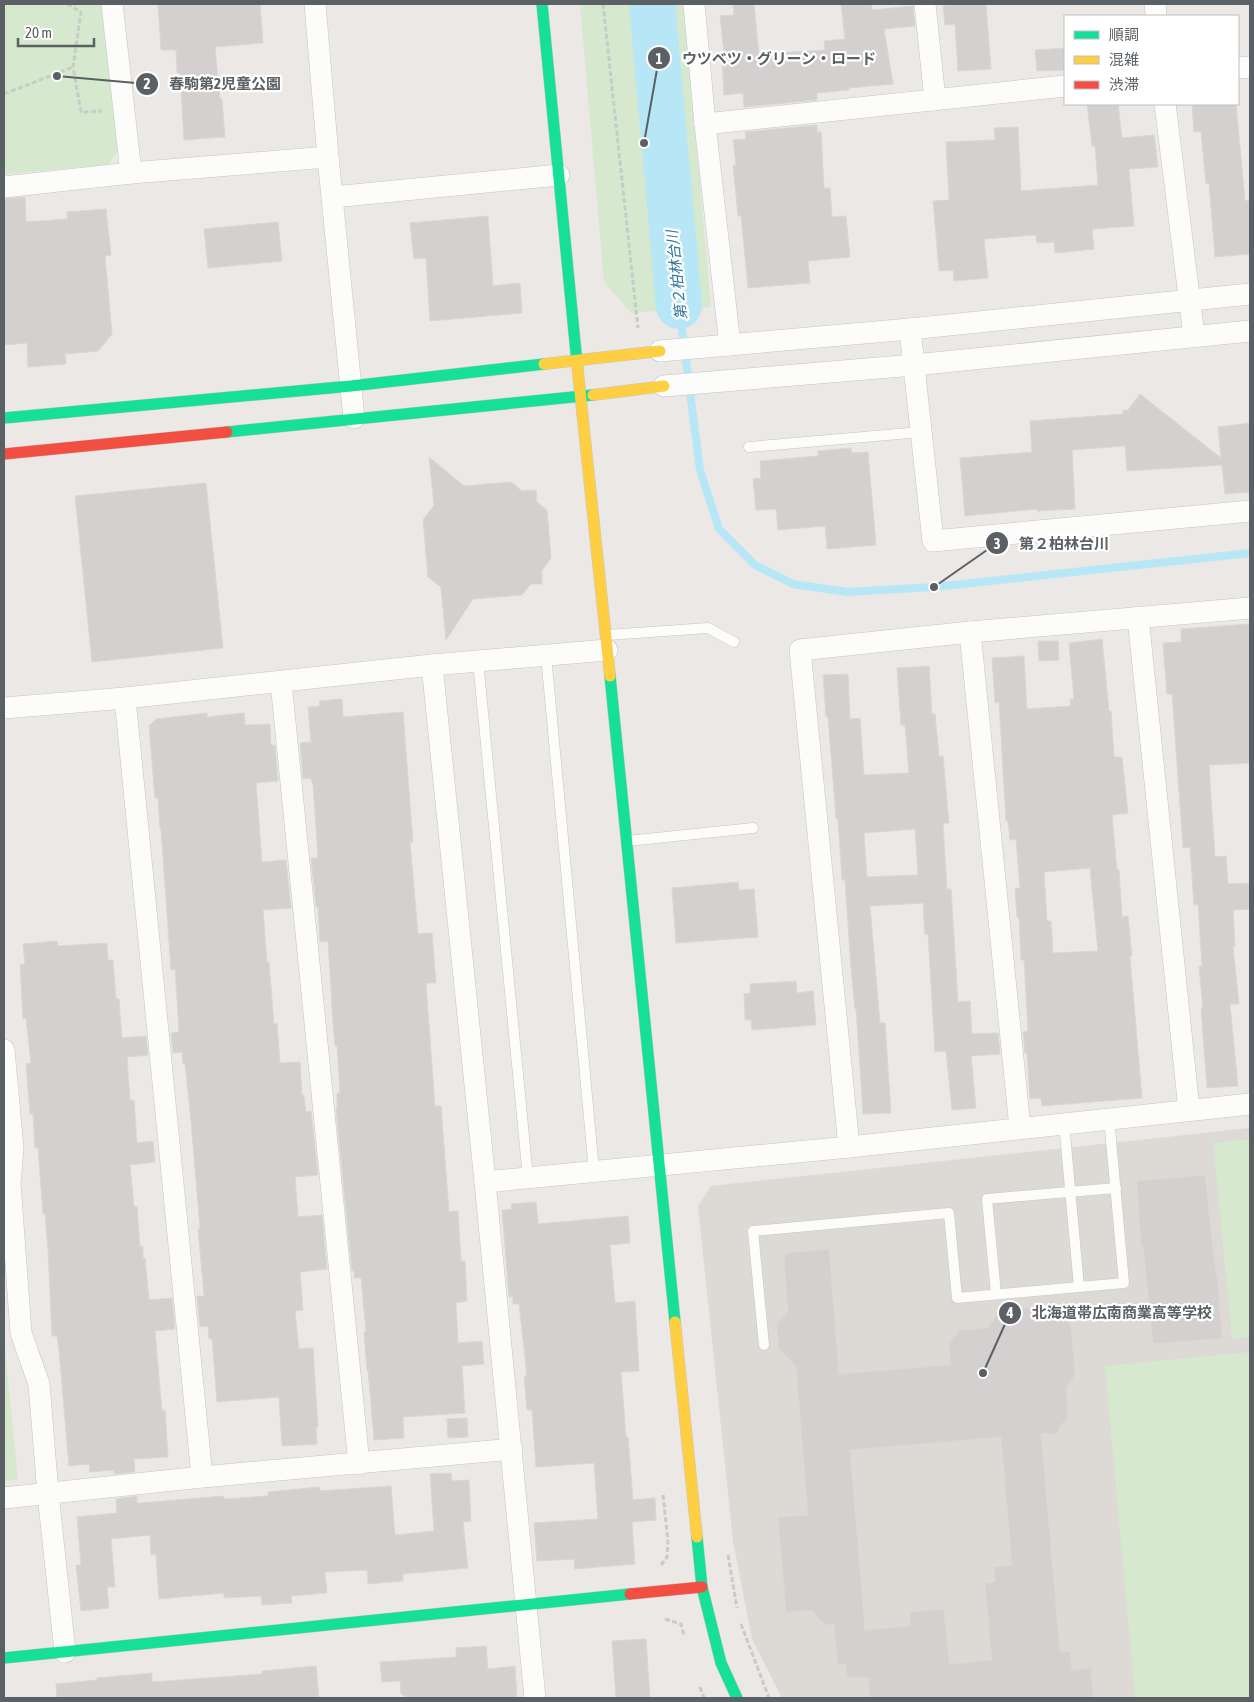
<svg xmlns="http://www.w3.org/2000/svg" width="1254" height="1702" font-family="'Asap Condensed','Noto Sans JP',sans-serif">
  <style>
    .education { fill: #ddd9d4 }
    .green { fill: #d6e8ce }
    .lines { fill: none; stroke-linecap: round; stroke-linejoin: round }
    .stream { stroke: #b7e7f7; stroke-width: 8 }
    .river { stroke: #b7e7f7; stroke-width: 46 }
    .building { fill: #d3d0cf; stroke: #dad8d4; fill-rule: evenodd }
    .lane-casing { stroke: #c6c6c6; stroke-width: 11 }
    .street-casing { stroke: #c6c6c6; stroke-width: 22 }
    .fast-casing { stroke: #c7c7c7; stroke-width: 12 }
    .slow-casing { stroke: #c7c7c7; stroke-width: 12 }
    .jam-casing { stroke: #c7c7c7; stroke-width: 12 }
    .path { stroke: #c6cdc8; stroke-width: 3; stroke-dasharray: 5 2.5; stroke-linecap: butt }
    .lane { stroke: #fcfcfb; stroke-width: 10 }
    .street { stroke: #fcfcfb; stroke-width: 21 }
    .fast { stroke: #16e098; stroke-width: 11 }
    .slow { stroke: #ffcf43; stroke-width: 11 }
    .jam { stroke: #f24e42; stroke-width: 11 }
    .labels { text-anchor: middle; stroke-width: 4.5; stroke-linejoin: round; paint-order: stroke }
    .water-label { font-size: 15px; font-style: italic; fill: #30789c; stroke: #fff }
    .leader { fill: none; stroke: #5a6064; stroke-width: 2 }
    .callout-dot { fill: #5a6064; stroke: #fff; stroke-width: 2 }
    .mark-label { font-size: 15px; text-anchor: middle; font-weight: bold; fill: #fff }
    .callout-label { font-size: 15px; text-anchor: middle; font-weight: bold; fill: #5a6064; stroke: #fff; stroke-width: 4.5; stroke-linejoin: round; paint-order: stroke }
  </style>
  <rect width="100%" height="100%" fill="#ebe8e5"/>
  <!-- education -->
  <path class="education" d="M1250 1128V1698H782L752 1639 733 1541 698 1206 711 1186Z"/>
  <!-- green -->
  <g class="green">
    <path d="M4 4H103L119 149 108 165 4 174Z"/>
    <path d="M580 4H684L711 307 631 313 604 282Z"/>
    <path d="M1250 1139V1337L1232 1339 1213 1143Z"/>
    <path d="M4 1337 18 1479 4 1481Z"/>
    <path d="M1250 1352V1698H1135L1105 1366Z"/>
  </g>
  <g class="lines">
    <!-- stream -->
    <path class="stream" d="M679 306 700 470 719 529 755 565 793 584 847 592 934 587 1250 553"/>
    <!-- river -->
    <path class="river" d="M652 4 679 306"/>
  </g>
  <!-- building -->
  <g class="building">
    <path d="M158 4H260L263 43 215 47 220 99H222L225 137 184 140 180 73H177L176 50H161Z"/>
    <path d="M733 4H754L759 54 825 50 824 41 845 39 841 4H871L872 10 913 6 915 26 884 29 893 84 849 88V90L817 93V100L744 107 743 93 724 95 722 62H725L720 16 734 15Z"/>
    <path d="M955 4H986L991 69 958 71 955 24 945 25 943 6Z"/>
    <path d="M1065 48V70L1037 71 1035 50Z"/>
    <path d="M1087 104H1118L1122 138 1154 135 1158 167 1129 169 1134 226 1092 229 1094 249 1055 253 1054 242 1037 243 1036 235 984 239 988 278 954 281 953 270 939 271 933 201 949 200 946 142 995 140 994 128 1018 127 1021 191 1098 185 1095 146H1092Z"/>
    <path d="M1192 104H1236L1245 201 1250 200V254L1215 257 1209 183 1206 184 1201 131 1194 132Z"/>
    <path d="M817 125V132H821L824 188H830L832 217 846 216 850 257 808 261 810 283 748 288 741 216H738L733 165H736L733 140 746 139 745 132Z"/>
    <path d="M25 197 26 222 68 219 67 212 106 209 111 255 105 256 112 334 98 351 65 354 66 364 28 367 27 343 4 345V199Z"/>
    <path d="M488 216 493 286 520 283 522 313 430 321 426 258 414 259 410 223Z"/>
    <path d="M278 222 282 261 208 268 204 229Z"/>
    <path d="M1140 394 1221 458 1218 427 1250 423V492L1225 494 1222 465 1127 471 1125 446 1072 450 1075 509 1037 511V509L965 516 960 458 1032 452 1030 421 1123 414V410H1128Z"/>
    <path d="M851 448 852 453 868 452 876 545 827 549 825 526 778 530 776 509 756 510 753 479 761 478 760 461 818 456V451Z"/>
    <path d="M429 457 464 486 511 482 522 491 536 490 537 502 547 510 551 558 542 570V584H531L522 595 473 599 446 640 441 587 428 577 423 520 434 505Z"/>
    <path d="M206 483 223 648 92 662 75 496Z"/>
    <path d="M1250 624V763L1209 765 1215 857 1226 856 1228 884 1250 883V909L1233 910 1235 946 1233 947 1239 1004H1230L1238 1086 1207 1088 1201 1008H1203L1199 966H1202L1198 904 1194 905 1190 847 1183 848 1172 694H1167L1163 643 1181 642V629Z"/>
    <path d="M1102 639 1109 711H1111L1114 757H1122L1128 813 1112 815 1117 870H1119L1122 917 1128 916 1132 956H1130L1142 1098 1042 1106 1041 1098 1030 1099 1027 1053H1025L1023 1032 1028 1031 1024 960H1021L1019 917H1017L1015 888H1020L1016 839 1010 840 1008 821H1006L999 702 995 703 992 658 1024 656 1027 709 1071 706 1070 699H1074L1069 643ZM1090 868 1098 951 1053 953 1051 921H1047L1044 872Z"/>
    <path d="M1038 641H1058L1059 660 1039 661Z"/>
    <path d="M929 666 932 714H935L939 756H943L949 823H943L947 889H951L958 1002 970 1001 972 1034 998 1033 1000 1054 971 1056 976 1108 952 1110 946 1051 935 1052 928 934 925 935 923 903 870 906 880 1023H885L891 1113 863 1114 856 1009H855L851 968 845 880H842L838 819H836L828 716 826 717 823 675 848 674 850 719 860 718 864 775 909 773 905 725H901L897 668ZM915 829 918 875 867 877 864 833Z"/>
    <path d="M342 699 343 717 403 712 413 842H410L418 934 432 933 436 983H426L435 1106H441L449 1212 458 1211 461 1261H465L467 1301 456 1303 458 1343 482 1341 484 1364 462 1366 465 1413 403 1417 404 1438 374 1440 368 1370H367L364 1332 366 1331 361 1278H354V1271H352L336 1109H337V1093H340L337 1046H335L333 1024 328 941 320 942 318 907H316L311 858H318L313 785 311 778 303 779 300 743 311 742 308 707 320 706 319 701Z"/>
    <path d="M207 713V717L244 713 245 725 270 724 271 745H275L278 781 256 783 262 862 286 860 291 908 263 910 267 962H269L274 1024 277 1023 280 1063 300 1062 302 1095H304L306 1112 311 1111 318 1175 295 1177 298 1217 322 1215 327 1269 300 1272 303 1310 295 1311 299 1349 313 1348 318 1427H316L317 1444 282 1446 279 1397 217 1402 212 1339H209L208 1326 200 1327 197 1296H204L198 1229H200L191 1121 185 1064H183L182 1052 173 1053 171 1033 179 1032 175 969 171 970 161 829H160L158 798H155L149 726 156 719Z"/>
    <path d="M738 882 739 890 754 889 758 937 676 943 672 888Z"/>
    <path d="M57 941 58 946 107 943 108 960H113L116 999H119L122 1038 146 1036 148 1055 127 1057 130 1100H134L137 1143 153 1141 155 1162 130 1165 134 1207 137 1206 140 1247 143 1246V1258H145L149 1300 172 1298 175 1329 155 1331 162 1411 165 1410 168 1457 134 1459 135 1472 114 1474V1470L90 1472 89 1464 69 1466 59 1350 57 1336H52L48 1251 45 1214H43L38 1148H35L33 1114H30L26 1064 31 1063 26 1018 23 1019 20 965 25 964 23 944Z"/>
    <path d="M796 981 797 993 813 991 816 1025 752 1030 751 1020H745L744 994 750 993V984Z"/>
    <path d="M1205 1175 1216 1276H1217L1222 1338 1153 1344 1143 1246H1141L1137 1181Z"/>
    <path d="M536 1202 538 1224 628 1216 630 1243 610 1245 615 1303 635 1301 639 1371 621 1372 626 1437H628L633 1500 655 1498 656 1520 632 1522 635 1564 575 1569 574 1559 537 1561 534 1523 598 1519 594 1463 536 1467 532 1410H527L524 1376H527L519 1304H513V1297H509L502 1210 512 1209 511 1204Z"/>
    <path d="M829 1249 839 1374 951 1365 949 1343 960 1330 988 1328 1000 1310 1059 1305 1070 1316 1075 1375 1066 1388 1068 1418 1059 1427V1433L1041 1434 1060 1652H1070L1072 1670 1091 1668 1093 1698H870L868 1677 847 1678 846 1664 838 1665 834 1624 825 1625 812 1610 786 1612 778 1517 808 1515 796 1366 779 1349 777 1323 788 1312 784 1258 789 1253ZM1001 1437 1012 1565 994 1567 995 1582 985 1583 992 1660 949 1664 944 1609 910 1612 911 1626 865 1630 850 1450Z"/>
    <path d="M467 1418 468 1437 448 1438 447 1419Z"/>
    <path d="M451 1473 452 1481 469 1480 471 1521 463 1522 468 1568 403 1574V1581L368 1584 367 1570 325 1572 327 1593 291 1596 292 1603 262 1605 261 1596 224 1598V1593L159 1599 156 1554 151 1555 150 1535 111 1539 115 1587H107L109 1608 81 1611 76 1565H81L77 1517 117 1513 116 1499 137 1496V1503H141L224 1496V1499L268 1496V1492L319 1487 320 1491 391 1486 395 1535 434 1531 430 1474Z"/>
    <path d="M646 1639 650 1698H616L612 1641Z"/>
    <path d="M486 1646 488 1669 515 1666 517 1698H408L401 1694 400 1681 382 1682 380 1662 456 1657V1648Z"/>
    <path d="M316 1666 319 1698H57L56 1684 97 1680V1678L152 1673V1682L262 1674V1671Z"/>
  </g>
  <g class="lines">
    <defs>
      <g id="lane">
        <path d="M749 447 921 432"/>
        <path d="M607 635 708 628 734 642"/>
        <path d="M546 655 594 1171"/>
        <path d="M478 661 528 1178"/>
        <path d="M627 841 753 828"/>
        <path d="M1064 1123 1079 1287 1124 1283 1109 1118"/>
        <path d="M996 1294 987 1199 1116 1188"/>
        <path d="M764 1345 753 1231 949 1213 957 1298 1079 1287"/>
      </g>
      <g id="street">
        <path d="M112 4 131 173"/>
        <path d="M315 4 328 157 354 418"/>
        <path d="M694 4 705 124 730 345"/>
        <path d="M925 4 935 100"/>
        <path d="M1155 4 1156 16"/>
        <path d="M1238 68 1250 67"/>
        <path d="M1165 104 1194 336"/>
        <path d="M705 124 1065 86"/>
        <path d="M4 187 131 173 328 157"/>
        <path d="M333 197 559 175"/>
        <path d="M910 329 933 541 1250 511"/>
        <path d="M660 351 910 329 1250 294"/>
        <path d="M664 386 914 365 1250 331"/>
        <path d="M1138 617 1189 1110"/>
        <path d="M970 632 1020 1128"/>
        <path d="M432 665 485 1182 535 1698"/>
        <path d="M281 682 359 1464"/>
        <path d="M125 698 202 1477"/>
        <path d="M4 708 125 698 432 665 607 650"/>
        <path d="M4 1050 13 1148 10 1183 21 1333 39 1384 48 1494 65 1652"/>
        <path d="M849 1147 800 650 970 632 1250 608"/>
        <path d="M485 1182 849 1147 1250 1104"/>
        <path d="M4 1498 202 1477 512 1449"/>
      </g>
      <g id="fast">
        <path d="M542 4 577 363"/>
        <path d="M4 418 351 386 544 364"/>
        <path d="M227 432 593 395"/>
        <path d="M610 676 675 1322"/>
        <path d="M697 1537 702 1587 721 1663 737 1698"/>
        <path d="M4 1658 630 1594"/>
      </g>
      <g id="slow">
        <path d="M577 363 610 676"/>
        <path d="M544 364 660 351"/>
        <path d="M593 395 664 386"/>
        <path d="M675 1322 697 1537"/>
      </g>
      <g id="jam">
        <path d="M4 454 227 432"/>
        <path d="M630 1594 702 1587"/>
      </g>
    </defs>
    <!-- lane casing -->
    <use href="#lane" class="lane-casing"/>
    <!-- street casing -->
    <use href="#street" class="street-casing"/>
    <!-- fast casing -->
    <use href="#fast" class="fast-casing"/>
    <!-- slow casing -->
    <use href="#slow" class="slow-casing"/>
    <!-- jam casing -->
    <use href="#jam" class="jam-casing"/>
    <!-- path -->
    <g class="path">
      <path d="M67 4 81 12 73 67 81 112 102 111"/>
      <path d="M603 4 638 328"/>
      <path d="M4 94 73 67"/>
      <path d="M728 1555 737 1608"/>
      <path d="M661 1565 667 1557 668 1542 663 1494"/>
      <path d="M665 1619 681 1624 684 1636"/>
      <path d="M741 1624 769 1698"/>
      <path d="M700 1687 704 1698"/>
    </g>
    <!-- lane -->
    <use href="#lane" class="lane"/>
    <!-- street -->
    <use href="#street" class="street"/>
    <!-- fast -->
    <use href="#fast" class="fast"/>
    <!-- slow -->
    <use href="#slow" class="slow"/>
    <!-- jam -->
    <use href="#jam" class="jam"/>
  </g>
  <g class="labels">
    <!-- water labels -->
    <g class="water-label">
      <text transform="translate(677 275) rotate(-96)" y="5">第２柏林台川</text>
    </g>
  </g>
  <!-- callouts -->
  <path class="leader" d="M644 143L659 58M57 76L147 84M934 587L997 543M983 1373L1010 1313"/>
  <g class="callout-dot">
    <circle cx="644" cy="143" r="5"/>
    <circle cx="57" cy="76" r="5"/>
    <circle cx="934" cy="587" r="5"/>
    <circle cx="983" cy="1373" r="5"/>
    <circle cx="659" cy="58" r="12"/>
    <circle cx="147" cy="84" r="12"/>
    <circle cx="997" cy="543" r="12"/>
    <circle cx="1010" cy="1313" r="12"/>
  </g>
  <g class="mark-label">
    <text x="659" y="64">1</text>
    <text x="147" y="89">2</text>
    <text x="997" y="549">3</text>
    <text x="1010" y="1318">4</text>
  </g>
  <g class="callout-label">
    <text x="779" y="64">ウツベツ・グリーン・ロード</text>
    <text x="225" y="89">春駒第2児童公園</text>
    <text x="1064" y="549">第２柏林台川</text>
    <text x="1122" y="1318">北海道帯広南商業高等学校</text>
  </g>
  <!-- border -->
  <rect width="1254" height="1702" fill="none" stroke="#5a6064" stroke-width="10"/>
  <!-- legend -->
  <rect x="1064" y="15" width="175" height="90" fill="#ffffff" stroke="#bdbfc1"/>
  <rect x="1074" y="31" width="25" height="8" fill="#16e098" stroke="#bdbfc1"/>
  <text x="1109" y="40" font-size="15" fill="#5a6064">順調</text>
  <rect x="1074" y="56" width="25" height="8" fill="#ffcf43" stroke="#bdbfc1"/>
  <text x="1109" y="65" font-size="15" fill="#5a6064">混雑</text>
  <rect x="1074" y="81" width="25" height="8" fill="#f24e42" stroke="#bdbfc1"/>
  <text x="1109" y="90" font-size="15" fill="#5a6064">渋滞</text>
  <!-- scale -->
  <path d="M18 38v8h76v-8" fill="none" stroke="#5a6064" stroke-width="2.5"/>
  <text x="25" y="38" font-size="15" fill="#5a6064" stroke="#ffffff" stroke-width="4" paint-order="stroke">20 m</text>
</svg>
